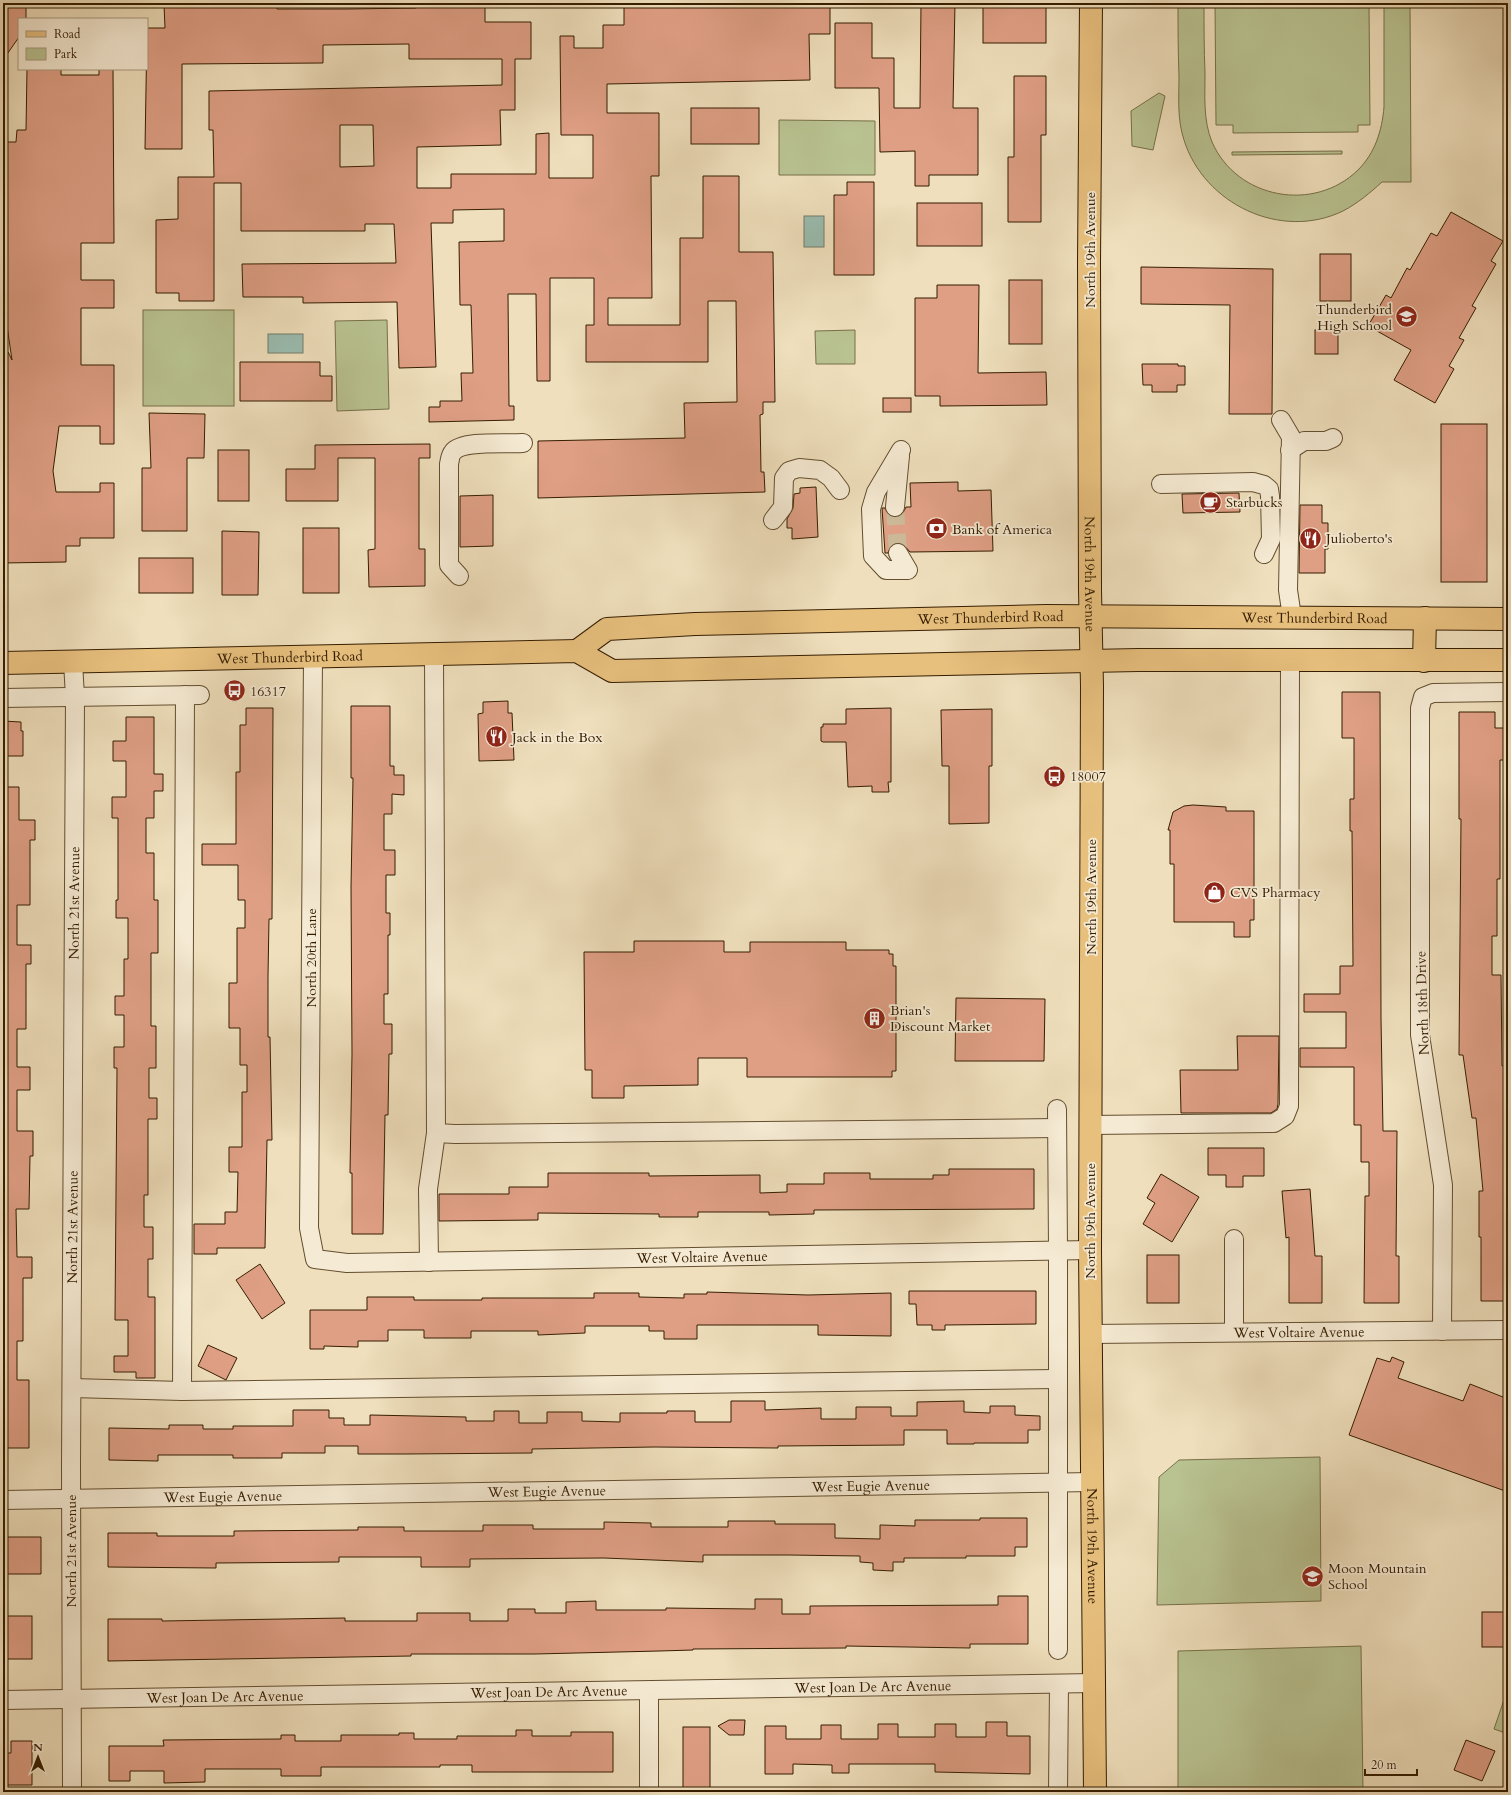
<svg xmlns="http://www.w3.org/2000/svg" width="1511" height="1795" font-family="Cardo,serif">
  <style>
    .green { fill: #b9c291; stroke: #777048 }
    .water { fill: #9abdb1; stroke: #727d6a }
    .building { fill: #df9f85; stroke: #351d00; fill-rule: evenodd }
    .lines { fill: none; stroke-linecap: round; stroke-linejoin: round }
    .minor-tunnel { stroke: #cab896; stroke-width: 18; stroke-dasharray: 18 9; stroke-linecap: butt }
    .minor-casing { stroke: #644e2f; stroke-width: 20 }
    .major-casing { stroke: #351d00; stroke-width: 24 }
    .minor { stroke: #f5ead3; stroke-width: 18 }
    .major { stroke: #e8c07e; stroke-width: 22 }
    .labels { text-anchor: middle; stroke-width: 3.5; stroke-linejoin: round; paint-order: stroke }
    .street-label { font-size: 14px; fill: #351d00; stroke: #f5ead3 }
    .poi-label { font-size: 14px; fill: #351d00; stroke: #f5ead3; text-anchor: start }
  </style>
  <rect width="100%" height="100%" fill="#efdfbc"/>
  <filter id="stains"><feTurbulence type="fractalNoise" baseFrequency=".005" numOctaves="4"/><feColorMatrix values="0 0 0 0 .2 0 0 0 0 .09 0 0 0 0 .02 0 0 0 .5 -.17"/></filter>
  <radialGradient id="worn" r=".72"><stop offset=".6" stop-color="#630" stop-opacity="0"/><stop offset="1" stop-color="#630" stop-opacity=".3"/></radialGradient>
  <!-- green -->
  <g class="green">
    <path d="M1178 3H1204C1204 26 1204 50 1205 73 1205 96 1203 120 1212 142 1237 199 1314 213 1358 170 1375 153 1382 131 1384 107V3H1410L1411 182H1382C1370 193 1358 203 1343 211 1281 241 1204 204 1184 140 1177 119 1179 97 1179 76 1178 52 1178 27 1178 3Z"/>
    <path d="M1215 3H1369L1370 125H1358V132L1233 133V125H1216Z"/>
    <path d="M1159 93 1165 96 1153 150 1132 146 1131 111Z"/>
    <path d="M779 120 875 121V175H779Z"/>
    <path d="M1342 151V154L1232 155V152Z"/>
    <rect x="143" y="310" width="91" height="96"/>
    <path d="M387 320 389 409 337 411 335 321Z"/>
    <path d="M855 330V364H816L815 331Z"/>
    <path d="M1320 1457 1321 1601 1157 1605 1159 1477 1179 1460Z"/>
    <path d="M1361 1646 1363 1792H1178V1651Z"/>
    <path d="M1508 1688V1734L1494 1729Z"/>
  </g>
  <!-- water -->
  <g class="water">
    <rect x="804" y="216" width="20" height="31"/>
    <rect x="268" y="334" width="35" height="19"/>
  </g>
  <!-- building -->
  <g class="building">
    <path d="M3 3H26V19H19V37L3 60Z"/>
    <path d="M416 3H485V22H531V59H515V110H500L501 145 417 147V188H451V174H536V134L549 133V178H593V135H561L560 36H574V48H603V25H624V3H830V34H809L810 80 607 84V113H659V176H651L652 298H608V325H680V238H703V176H739V252H773L775 402H763V414L760 415 761 472H764L765 492 538 498V441L685 438 684 403 737 402 736 301H708V362H586V325H594V278H550V381H537L536 294H508L509 406H514V420L429 422V407H440V401H462L461 373H473L471 305H460L459 242 504 241V209L453 210V223H431L436 367 399 368 397 302 303 303V297H243L242 264 396 263 394 224H365V231H241V183H214V301H179V293H156V220L178 219V177H214L213 130H209V91L502 85V59H409V44L323 45V63L182 64V149H145L147 28H165L164 5 277 4V9H347L416 8ZM340 125H373L374 166 340 167Z"/>
    <path d="M921 3H955L953 108H978V175H929V186H915V151L880 152 879 88H835V23H872V58H894V108H920Z"/>
    <rect x="983" y="3" width="63" height="40"/>
    <path d="M27 69H61V75H99V69H113L114 243H81V280H114V308H81V365H114V444H100V426H59L53 471 56 492H100V483H114V538H80V546H66V562L3 563V446L7 411H3V391L8 352 12 360 3 299V142H16L17 130H26Z"/>
    <path d="M1014 76H1046V135H1041V222H1008V157H1014Z"/>
    <rect x="691" y="108" width="68" height="36"/>
    <path d="M847 182H874V275H834V195H847Z"/>
    <rect x="917" y="203" width="65" height="43"/>
    <path d="M1451 212 1503 241 1491 261 1496 264 1472 306 1476 308 1459 338 1464 340 1449 366 1454 369 1435 403 1394 380 1411 350 1368 326 1386 295 1391 298 1407 268 1410 270 1431 233 1437 236Z"/>
    <rect x="1320" y="254" width="31" height="47"/>
    <path d="M1141 267 1273 269 1272 414H1229L1230 305 1141 304Z"/>
    <rect x="1009" y="280" width="33" height="64"/>
    <path d="M937 285H979L978 373 1046 372 1047 405 940 406V396H915V298H937Z"/>
    <rect x="1315" y="330" width="23" height="24"/>
    <path d="M240 362H320V376H332V401H240Z"/>
    <path d="M1142 364H1178V366H1185V385H1177V392H1152V385H1143Z"/>
    <rect x="883" y="398" width="28" height="14"/>
    <path d="M149 413 205 414 204 458H187V531H142V468H151Z"/>
    <rect x="1441" y="424" width="46" height="158"/>
    <path d="M430 444V458H419V549H425V586L369 587 368 550 375 549V458H338V501H286V469H315V445Z"/>
    <rect x="218" y="450" width="31" height="51"/>
    <path d="M958 482V491L991 490 993 551 910 552 903 544 898 543 892 544 888 553H885L882 508H885L889 515 894 517 903 513 906 507H911L910 483Z"/>
    <path d="M816 487 818 537 792 539V528H787V519L793 508 794 494 800 493V488Z"/>
    <path d="M1239 493 1240 512 1183 513 1182 494Z"/>
    <path d="M493 495V546L460 547V496Z"/>
    <path d="M1300 505H1322V523H1328V549H1325V573H1299Z"/>
    <rect x="303" y="528" width="36" height="65"/>
    <path d="M222 531 259 532 258 595H222Z"/>
    <rect x="139" y="558" width="54" height="35"/>
    <path d="M1342 692H1380L1381 1019 1383 1131H1397L1396 1256H1399V1303H1364L1365 1196H1369V1162H1361V1125H1354V1067H1300V1048H1346V1012H1304V994H1340V966H1353L1352 831H1350V799H1354V738H1342Z"/>
    <path d="M508 701V713H512L514 760 479 761 478 714 483 713V702Z"/>
    <path d="M351 706H390V766H394V775H404V795L392 794V814H384V850H395V875H386V913H390V935H388V994H384V1024H392V1054H389L388 1115H385L383 1234H352V1173H350L352 1054 351 887 353 778H351Z"/>
    <path d="M246 708H273L272 919H269L268 976V1037H270L272 1140H267L265 1248H217V1254H194V1224H225V1212H237L238 1172H229V1147H242V1092H247V1065H240V1028H229V983H237V928H245V900H238V865H202V844H236V772H240V725H246Z"/>
    <path d="M891 708V782H888L889 792H872V786L848 787 846 742H823L821 741V727H823V724H846V709Z"/>
    <path d="M992 709V766H989V823L949 824V766H942L941 710Z"/>
    <path d="M1459 712H1495V728H1504V760H1500V879H1497V936H1492V975H1501L1502 1066 1505 1065 1508 1086V1301H1481V1237H1479V1191H1483L1476 1118H1472L1463 1055H1459L1461 819H1459Z"/>
    <path d="M126 717H154V774H163V791H154V818H146V853H154V900H158V953H151V1026H156V1068H149V1098H157V1119H148V1195H144V1227H153V1259H148V1297H155V1378H136V1372H114V1356H128V1320H115L117 1068H114V1047H124V1015H115V996H124V959H128V918H116V900H118V818H112V797H126V761H113V741H126Z"/>
    <path d="M3 721 21 722V731H23V756H3Z"/>
    <path d="M3 787H19V820H35V840H30V905H17V945H31V964H26V1029H17V1067H30V1090H17V1131H33V1156H30L29 1209H16L17 1257H32V1278H23V1341H17V1380H29V1448H3Z"/>
    <path d="M1193 805 1226 807V811H1254V920H1250V937H1234V922H1174V864H1170V830H1168L1173 812 1184 806Z"/>
    <path d="M634 941H724V952H750V942H846V950H889V954H893V966H896V1071H892V1077H747V1058H698V1085L624 1086V1098H592V1070H585L584 952H634Z"/>
    <path d="M956 998 1045 999 1044 1061H955Z"/>
    <path d="M1237 1036H1279L1278 1104 1277 1109 1271 1113H1181L1180 1070H1238Z"/>
    <path d="M1208 1148H1264V1176H1243V1187H1226V1175H1208Z"/>
    <path d="M949 1169H1034V1209L814 1210V1214L769 1215V1212H698V1217H659V1214L538 1213V1220L439 1221V1194H509V1187H548V1173H649V1176L760 1175V1193L787 1192V1184H824V1173H870V1179H933V1175H949Z"/>
    <path d="M1161 1174 1199 1197 1172 1242 1143 1224 1155 1203 1147 1198Z"/>
    <path d="M1310 1189 1315 1256H1322V1303H1289V1237L1286 1238 1282 1191Z"/>
    <rect x="1147" y="1255" width="32" height="48"/>
    <path d="M260 1264 285 1303 262 1319 236 1280Z"/>
    <path d="M909 1291H1036V1324L945 1325V1330H932V1325H917L916 1304H909Z"/>
    <path d="M707 1292 808 1295 891 1293V1336L818 1335V1325H697V1339H664V1331H649V1326H585V1333L538 1335V1331H471V1338H424V1330H388V1341H358V1347L324 1346V1349H310V1310H367V1297H414V1300H482V1298H594V1293H639V1297L684 1298V1294H707Z"/>
    <path d="M208 1345 237 1358 226 1380 198 1366Z"/>
    <path d="M1392 1357 1404 1362 1398 1378 1463 1401 1470 1384 1508 1399V1492L1349 1435 1377 1358 1390 1362Z"/>
    <path d="M731 1401H765V1410L821 1408V1419H856V1407H891V1416H917V1402L964 1401V1412L990 1413V1406H1015V1415L1040 1416V1430H1028V1443H974V1444H947V1430H904V1445L778 1446V1448L654 1447 532 1449V1453L406 1454H358V1446H325V1453H282V1458H233V1455H158V1461L109 1460V1428L169 1429V1425H203V1429H233V1426H293V1410H329V1418H344V1425H370V1415L466 1417V1421H494V1411H519V1423H547V1412H582V1421L620 1422V1413H667V1411H695V1422H731Z"/>
    <path d="M980 1518H1027V1547H1015V1556H966V1558H904V1562H893V1571L873 1570V1563L860 1562V1556L789 1555H703V1562L604 1558 470 1559V1567H421V1557H339V1562L216 1563V1568L108 1567V1533H157V1536H234V1531L358 1530V1527H404V1531H483V1525H533V1529H604V1522L651 1523V1527H728V1521H775V1524H835V1538L880 1539V1525L915 1526V1520H980Z"/>
    <path d="M6 1537H41V1574H3V1544H6Z"/>
    <path d="M998 1596H1028V1644H970V1648L846 1646V1648L693 1649V1650L659 1651 535 1654H411V1656L108 1661V1619H162V1621L345 1618V1621H417V1613H470V1621H508V1609H535V1613H566V1602L596 1601V1610H666V1608L755 1609V1599H782V1614H810V1606L998 1605Z"/>
    <rect x="1482" y="1612" width="26" height="35"/>
    <rect x="3" y="1616" width="29" height="43"/>
    <path d="M729 1720H745L744 1735H729L718 1726Z"/>
    <path d="M986 1722H1007V1736H1030V1774L935 1772V1764H849V1773H832V1765L793 1764V1774H765V1726H786V1739H821V1725H841V1739H878V1724H898V1737H935V1724H956V1737H986Z"/>
    <rect x="683" y="1727" width="27" height="65"/>
    <path d="M516 1730H532V1736H571V1732H613V1772H472V1765H440V1767H321V1776H281V1769H205V1782L164 1783V1771H130V1781H109V1746H164L163 1740 281 1739V1735H295V1741H341V1735H399V1733H414V1739H457V1736H516Z"/>
    <path d="M1466 1740 1495 1751 1482 1781 1454 1770Z"/>
    <path d="M11 1741H32V1785H3V1753H11Z"/>
  </g>
  <g class="lines">
    <!-- minor-tunnel -->
    <path class="minor-tunnel" d="M895 507 898 553"/>
    <defs>
      <g id="minor">
        <path d="M1281 420 1291 437 1288 590 1292 617"/>
        <path d="M1290 450 1304 441H1326L1333 438"/>
        <path d="M1161 484 1253 482 1264 485 1269 489 1270 496 1271 539 1264 554"/>
        <path d="M895 507 900 456"/>
        <path d="M773 520 783 507 784 478 789 471 799 468 820 470 831 478 840 490"/>
        <path d="M898 553 908 570H886L873 556 871 509 876 492 901 450"/>
        <path d="M459 576 449 565V464C450 460 450 455 453 452 462 440 507 444 523 443"/>
        <path id="s1" d="M313 656 309 1228 315 1259 347 1263 1090 1250"/>
        <path d="M3 698 200 695"/>
        <path d="M1057 1109 1058 1250V1650"/>
        <path d="M1090 1125 1274 1123 1285 1116 1289 1106 1290 660"/>
        <path d="M436 1133 455 1134 1057 1128"/>
        <path d="M1234 1239V1332"/>
        <path d="M429 1262 428 1189 436 1133 434 654"/>
        <path d="M1442 1331 1443 1185 1420 1035V708L1423 697 1433 693 1508 692"/>
        <path id="s2" d="M1090 1334 1508 1330"/>
        <path d="M72 1388 182 1391 1057 1379"/>
        <path d="M182 1391 185 695"/>
        <path id="s3" d="M3 1500 1092 1482"/>
        <path d="M649 1691V1792"/>
        <path id="s4" d="M3 1700 1094 1683"/>
        <path id="s5" d="M72 1792 71 1465 75 697 73 662"/>
        <path d="M1058 1792 1059 1684"/>
      </g>
      <g id="major">
        <path id="s6" d="M1091 3 1089 263 1090 590 1092 686 1090 1250 1095 1792"/>
        <path id="s7" d="M577 651 607 629 695 624 1046 616 1508 619"/>
        <path d="M1424 661 1425 618"/>
        <path id="s8" d="M3 663 577 651 612 671 1138 660H1508"/>
      </g>
    </defs>
    <!-- minor casing -->
    <use href="#minor" class="minor-casing"/>
    <!-- major casing -->
    <use href="#major" class="major-casing"/>
    <!-- minor -->
    <use href="#minor" class="minor"/>
    <!-- major -->
    <use href="#major" class="major"/>
  </g>
  <!-- icons -->
  <defs>
    <symbol id="school-disc" viewBox="-11 -11 22 22"><circle r="9.5" fill="#8f2418" stroke="#f5ead3"/><path d="M0-5L7-2L0 1L-7-2ZM-4 1L0 2.5L4 1V4Q0 6-4 4Z" fill="#fff"/></symbol>
    <symbol id="cafe-disc" viewBox="-11 -11 22 22"><circle r="9.5" fill="#8f2418" stroke="#f5ead3"/><path d="M-5.5-4.5H6V0H3Q3 3.5 0 3.5H-2.5Q-5.5 3.5-5.5 0ZM3-3.2v2h1.7v-2ZM-6 4.5H4V6H-6Z" fill="#fff"/></symbol>
    <symbol id="bank-disc" viewBox="-11 -11 22 22"><circle r="9.5" fill="#8f2418" stroke="#f5ead3"/><path d="M-6-4H6V4H-6ZM0-2.3a2.3 2.3 0 1 0 0 4.6a2.3 2.3 0 1 0 0-4.6Z" fill="#fff"/></symbol>
    <symbol id="restaurant-disc" viewBox="-11 -11 22 22"><circle r="9.5" fill="#8f2418" stroke="#f5ead3"/><path d="M-5-6h1v4h1v-4h1v4h1v-4h1v5L-1.5 .5V6h-2V.5L-5-1ZM5-6V6H3V1.5H1.5Q1.5-4 5-6Z" fill="#fff"/></symbol>
    <symbol id="bus-disc" viewBox="-11 -11 22 22"><circle r="9.5" fill="#8f2418" stroke="#f5ead3"/><path d="M-5-6H5V4H4V6H2V4H-2V6H-4V4H-5ZM-3.5-4V0h7V-4ZM-3.5 1.2v1.5H-2V1.2ZM2 1.2v1.5H3.5V1.2Z" fill="#fff"/></symbol>
    <symbol id="shop-disc" viewBox="-11 -11 22 22"><circle r="9.5" fill="#8f2418" stroke="#f5ead3"/><path d="M-5-2.5h2.3a2.7 3.5 0 0 1 5.4 0H5L5.5 6h-11ZM-1.5-2.5h3a1.5 2.3 0 0 0-3 0Z" fill="#fff"/></symbol>
    <symbol id="building-disc" viewBox="-11 -11 22 22"><circle r="9.5" fill="#8f2418" stroke="#f5ead3"/><path d="M-4-6H4V6H1V3H-1V6H-4ZM-2.5-4.3h1.7v1.8h-1.7ZM.8-4.3h1.7v1.8H.8ZM-2.5-1h1.7V.8h-1.7ZM.8-1h1.7V.8H.8Z" fill="#fff"/></symbol>
  </defs>
  <g fill-rule="evenodd">
    <use href="#school-disc" x="1394" y="304" width="25" height="25"/>
    <use href="#cafe-disc" x="1198" y="490" width="25" height="25"/>
    <use href="#bank-disc" x="924" y="516" width="25" height="25"/>
    <use href="#restaurant-disc" x="1298" y="526" width="25" height="25"/>
    <use href="#bus-disc" x="222" y="678" width="25" height="25"/>
    <use href="#restaurant-disc" x="484" y="724" width="25" height="25"/>
    <use href="#bus-disc" x="1042" y="764" width="25" height="25"/>
    <use href="#shop-disc" x="1202" y="880" width="25" height="25"/>
    <use href="#building-disc" x="862" y="1006" width="25" height="25"/>
    <use href="#school-disc" x="1300" y="1564" width="25" height="25"/>
  </g>
  <g class="labels">
    <!-- street labels -->
    <g class="street-label">
      <text transform="translate(1090 250) rotate(-90)" y="5">North 19th Avenue</text>
      <text dy="5" stroke="none"><textPath href="#s6" startOffset="571">North 19th Avenue</textPath></text>
      <text dy="5" stroke="none"><textPath href="#s7" startOffset="421">West Thunderbird Road</textPath></text>
      <text dy="5" stroke="none"><textPath href="#s7" startOffset="745">West Thunderbird Road</textPath></text>
      <text dy="5" stroke="none"><textPath href="#s8" startOffset="287">West Thunderbird Road</textPath></text>
      <text transform="translate(1091 897) rotate(-90)" y="5">North 19th Avenue</text>
      <text dy="5" stroke="none"><textPath href="#s5" startOffset="889">North 21st Avenue</textPath></text>
      <text transform="translate(311 958) rotate(-90)" y="5">North 20th Lane</text>
      <text transform="translate(1422 1003) rotate(-92)" y="5">North 18th Drive</text>
      <text transform="translate(1090 1221) rotate(-90)" y="5">North 19th Avenue</text>
      <text dy="5" stroke="none"><textPath href="#s5" startOffset="565">North 21st Avenue</textPath></text>
      <text dy="5" stroke="none"><textPath href="#s1" startOffset="991">West Voltaire Avenue</textPath></text>
      <text dy="5" stroke="none"><textPath href="#s2" startOffset="209">West Voltaire Avenue</textPath></text>
      <text dy="5" stroke="none"><textPath href="#s3" startOffset="868">West Eugie Avenue</textPath></text>
      <text dy="5" stroke="none"><textPath href="#s3" startOffset="544">West Eugie Avenue</textPath></text>
      <text dy="5" stroke="none"><textPath href="#s3" startOffset="220">West Eugie Avenue</textPath></text>
      <text dy="5" stroke="none"><textPath href="#s6" startOffset="1543">North 19th Avenue</textPath></text>
      <text transform="translate(71 1551) rotate(-90)" y="5">North 21st Avenue</text>
      <text dy="5" stroke="none"><textPath href="#s4" startOffset="870">West Joan De Arc Avenue</textPath></text>
      <text dy="5" stroke="none"><textPath href="#s4" startOffset="546">West Joan De Arc Avenue</textPath></text>
      <text dy="5" stroke="none"><textPath href="#s4" startOffset="222">West Joan De Arc Avenue</textPath></text>
    </g>
    <!-- poi labels -->
    <g class="poi-label">
      <text x="1392" y="314" text-anchor="end">Thunderbird<tspan x="1392" dy="16">High School</tspan></text>
      <text x="1226" y="507">Starbucks</text>
      <text x="952" y="534">Bank of America</text>
      <text x="1326" y="543">Julioberto's</text>
      <text x="250" y="696">16317</text>
      <text x="512" y="742">Jack in the Box</text>
      <text x="1070" y="781">18007</text>
      <text x="1230" y="897">CVS Pharmacy</text>
      <text x="890" y="1015">Brian's<tspan x="890" dy="16">Discount Market</tspan></text>
      <text x="1328" y="1573">Moon Mountain<tspan x="1328" dy="16">School</tspan></text>
    </g>
  </g>
  <!-- margin -->
  <rect width="1511" height="1795" fill="none" stroke="#efdfbc" stroke-width="16"/>
  <rect x="4" y="4" width="1503" height="1787" fill="none" stroke="#351d00" stroke-width="2"/>
  <rect x="8" y="8" width="1495" height="1779" fill="none" stroke="#351d00"/>
  <!-- legend -->
  <rect x="18" y="18" width="130" height="52" fill="#f5ead3" stroke="#a8987f"/>
  <rect x="26" y="31" width="20" height="6" fill="#e8c07e" stroke="#a8987f"/>
  <text x="54" y="38" font-size="12" fill="#351d00">Road</text>
  <rect x="26" y="48" width="20" height="12" fill="#b9c291" stroke="#a8987f"/>
  <text x="54" y="58" font-size="12" fill="#351d00">Park</text>
  <!-- north arrow -->
  <g transform="translate(38 1757)" stroke="#f5ead3" stroke-width="3" paint-order="stroke">
  <path d="M0-3L7 15L0 10L-7 15Z" fill="#351d00"/>
  <text y="-6" font-size="11" font-weight="bold" text-anchor="middle" fill="#351d00">N</text>
  </g>
  <!-- scale -->
  <path d="M1365 1769v6h52v-6" fill="none" stroke="#351d00" stroke-width="2"/>
  <text x="1371" y="1769" font-size="12" fill="#351d00" stroke="#f5ead3" stroke-width="3" paint-order="stroke">20 m</text>
  <rect width="100%" height="100%" filter="url(#stains)"/>
  <rect width="100%" height="100%" fill="url(#worn)"/>
</svg>
